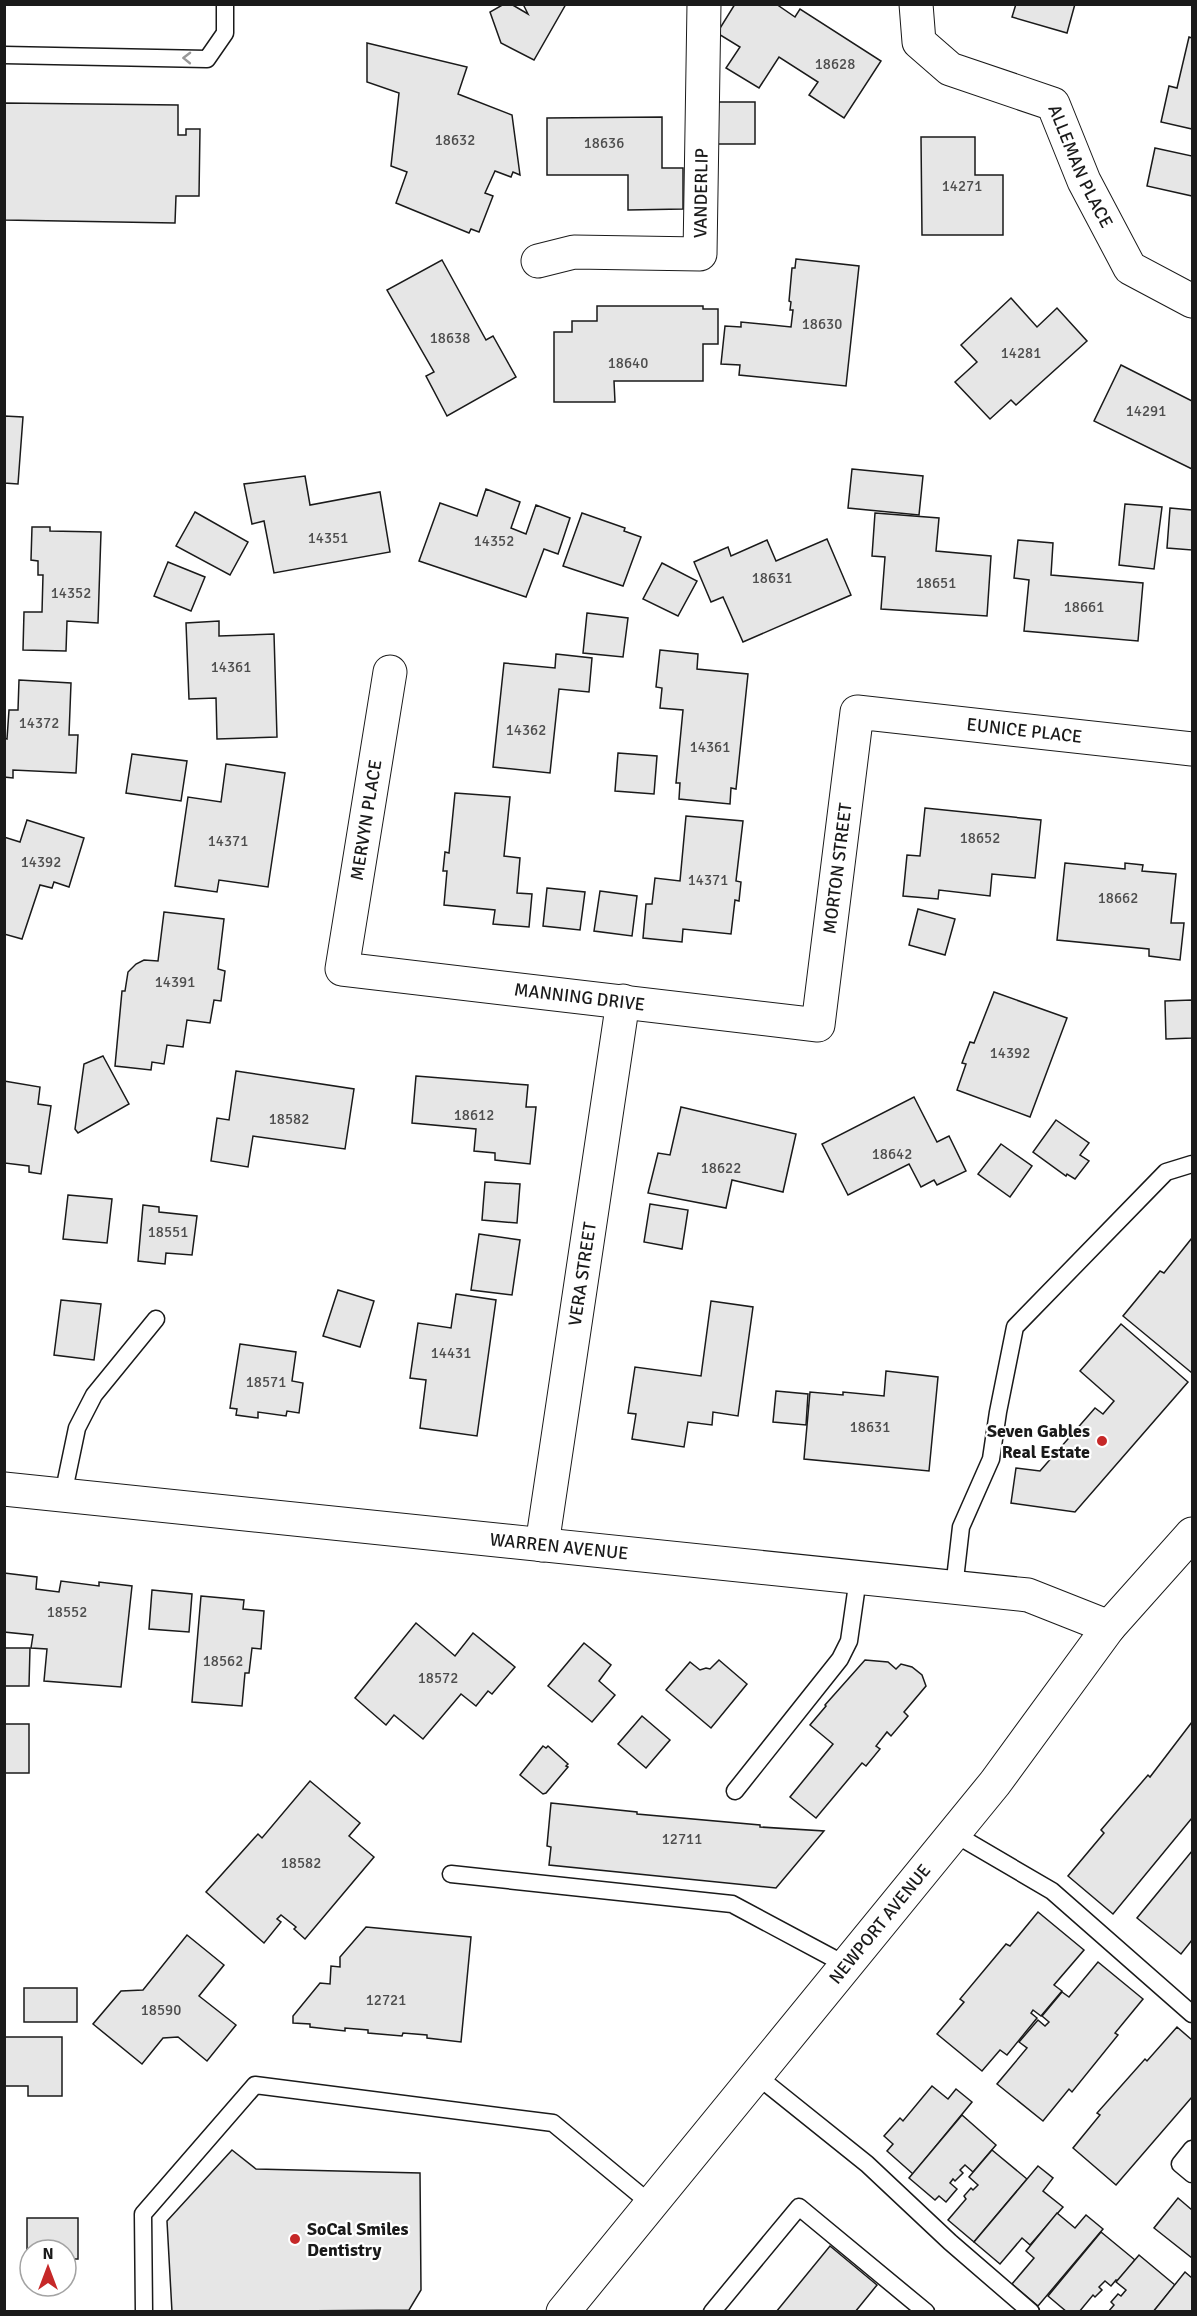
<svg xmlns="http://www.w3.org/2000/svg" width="1197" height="2316" font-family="Signika,sans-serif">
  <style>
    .building { fill: #e6e6e6; stroke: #1a1a1a; stroke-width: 1.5 }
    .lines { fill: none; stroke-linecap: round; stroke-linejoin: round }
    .service-casing { stroke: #1a1a1a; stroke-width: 19 }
    .minor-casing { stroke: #1a1a1a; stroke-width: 35 }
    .tertiary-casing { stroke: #1a1a1a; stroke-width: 35 }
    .primary-casing { stroke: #1a1a1a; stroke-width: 35 }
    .service { stroke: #fff; stroke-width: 16 }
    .minor { stroke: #fff; stroke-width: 33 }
    .tertiary { stroke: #fff; stroke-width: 33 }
    .primary { stroke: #fff; stroke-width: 33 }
    .oneway { stroke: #989898 }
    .poi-dot { fill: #c62828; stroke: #fff; stroke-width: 2 }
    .labels { text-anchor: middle; stroke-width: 4.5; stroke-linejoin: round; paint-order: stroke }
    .number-label { font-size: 15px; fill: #4d4d4d }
    .street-label { font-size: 18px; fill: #1a1a1a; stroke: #fff }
    .poi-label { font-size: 18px; font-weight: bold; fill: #1a1a1a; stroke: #fff; text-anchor: end }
  </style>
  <rect width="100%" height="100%" fill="#fff"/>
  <!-- building -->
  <g class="building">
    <path d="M504 4H511L528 14 523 4H566L534 60 501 43 490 12Z"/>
    <path d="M735 4H776L795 17 800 9 881 61 844 118 809 95 818 82 779 57 759 88 726 68 740 47 717 33Z"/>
    <path d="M1016 4H1075L1067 33 1012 17Z"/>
    <path d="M1189 37 1192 38V129L1161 122 1169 86 1177 88Z"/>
    <path d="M367 43 467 67 458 94 512 115 520 175 513 172 511 177 495 171 485 193 493 196 479 232 471 229 469 233 396 203 407 172 391 166 399 93 367 82Z"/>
    <rect x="718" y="102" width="37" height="42"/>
    <path d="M4 103 178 105V135H186V129H200L199 196H176L175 223 4 220Z"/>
    <path d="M662 117V168H683V209L628 210V175H547V118Z"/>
    <path d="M921 137H975V175H1003V235H922Z"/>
    <path d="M1155 148 1192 156V196L1147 186Z"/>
    <path d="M796 259 859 266 846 386 739 375 740 365 721 364 725 326 741 327V322L791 327 793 310H790L791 302 789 301 792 268H795Z"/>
    <path d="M442 260 486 340 493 336 516 377 447 416 426 376 434 372 387 290Z"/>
    <path d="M1011 298 1037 327 1057 308 1087 341 1016 405 1011 400 990 419 955 382 977 362 961 345Z"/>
    <path d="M597 306H703V309H718V344H703V381H614L615 402H554V332H572V321H597Z"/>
    <path d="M1121 365 1192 401V469L1094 421Z"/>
    <path d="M4 416 23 417 18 484 4 483Z"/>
    <path d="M852 469 923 476 919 515 848 508Z"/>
    <path d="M305 476 310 505 380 492 390 552 274 573 264 521 252 524 244 484Z"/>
    <path d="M486 489 520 502 511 528 526 534 536 505 570 518 558 554 544 549 526 597 419 561 440 503 477 516Z"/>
    <path d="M1125 504 1162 507 1154 569 1119 565Z"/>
    <path d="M1170 508 1192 510V550L1167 548Z"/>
    <path d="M195 512 248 542 230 575 176 546Z"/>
    <path d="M582 513 625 528 624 531 641 537 623 586 563 566Z"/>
    <path d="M875 513 939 518 936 551 991 556 987 616 881 609 885 557 872 556Z"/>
    <path d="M32 527H50V531L101 532 98 623 67 621 66 651 23 650 24 612H42L43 575H38V561L31 560Z"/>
    <path d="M827 539 851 595 743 642 723 597 711 602 694 562 728 547 731 556 767 540 776 561Z"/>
    <path d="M1018 540 1053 543 1051 575 1143 583 1138 641 1024 631 1029 580 1014 578Z"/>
    <path d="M168 562 205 577 191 611 154 596Z"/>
    <path d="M662 563 697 581 678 616 643 599Z"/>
    <path d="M587 613 628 618 623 657 583 653Z"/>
    <path d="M219 621V636L274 634 277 737 217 739 216 698 189 699 186 623Z"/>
    <path d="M660 650 698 654 697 669 748 674 736 789 731 788 730 804 679 799 680 783H676L683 710 660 708 662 688 656 687Z"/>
    <path d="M556 654 592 658 589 692 559 689 550 773 493 767 504 663 555 668Z"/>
    <path d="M19 680 71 683 69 735H78L76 773 13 770V778L4 777V738L7 739 9 710H18Z"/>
    <path d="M618 753 657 756 654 794 615 791Z"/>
    <path d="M132 754 187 761 181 801 126 793Z"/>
    <path d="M226 764 285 773 268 887 219 880 217 892 175 886 188 797 221 802Z"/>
    <path d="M455 793 510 797 504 856 520 858 517 893 532 894 529 927 493 924 495 910 444 905 447 871H443L445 852 449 853Z"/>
    <path d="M925 808 1041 820 1035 878 992 874 990 896 939 890 938 899 903 896 907 855 920 856Z"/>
    <path d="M686 816 743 821 736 881 741 882 739 901 735 900 731 934 683 929 682 942 643 938 646 904H652L655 878 680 881Z"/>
    <path d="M27 820 84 838 69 887 54 882 52 888 40 885 22 939 4 934V837L20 842Z"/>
    <path d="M1065 863 1125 869V863L1143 865 1142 871 1176 874 1171 923H1184L1180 960 1149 956V949L1057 940Z"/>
    <path d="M547 888 585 892 580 930 543 926Z"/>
    <path d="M600 891 637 896 632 936 594 931Z"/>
    <path d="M918 909 955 919 945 955 909 945Z"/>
    <path d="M164 912 224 919 218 969 225 971 221 1001 214 1000 210 1023 187 1020 183 1047 167 1045 164 1064 152 1062 151 1070 115 1066 122 991H125L128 972 136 964 144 960 158 961Z"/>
    <path d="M994 992 1067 1018 1030 1117 957 1090 966 1064 962 1063 970 1042 974 1043Z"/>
    <path d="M1192 1000V1038L1166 1039 1165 1001Z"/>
    <path d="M103 1056 129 1104 78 1133 75 1129 84 1064Z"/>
    <path d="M236 1071 354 1089 345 1149 253 1136 248 1167 211 1161 217 1118 229 1120Z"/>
    <path d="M416 1076 528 1085 526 1107H536L530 1164 495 1160V1153L474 1151 476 1129 412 1123Z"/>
    <path d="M4 1081 40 1087 38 1104 51 1106 41 1174 29 1172V1166L5 1163 4 1169Z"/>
    <path d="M914 1097 937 1142 949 1136 966 1171 937 1185 934 1180 921 1187 909 1164 848 1195 822 1144Z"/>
    <path d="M681 1107 796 1134 783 1192 732 1180 726 1208 648 1193 658 1153 670 1155Z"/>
    <path d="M1056 1120 1089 1143 1080 1155 1089 1161 1075 1179 1067 1174 1066 1176 1033 1152Z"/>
    <path d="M1001 1144 1032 1166 1010 1197 978 1174Z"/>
    <path d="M485 1182 520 1184 517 1223 482 1220Z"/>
    <path d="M68 1195 112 1199 107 1243 63 1239Z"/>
    <path d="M650 1204 688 1210 682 1249 644 1242Z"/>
    <path d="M143 1205 159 1207V1212L197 1216 192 1255 166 1253 165 1264 138 1261Z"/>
    <path d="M479 1234 520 1240 512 1295 471 1290Z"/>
    <path d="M1192 1238V1373L1123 1316 1160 1271 1164 1273Z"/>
    <path d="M338 1290 374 1301 360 1347 323 1336Z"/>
    <path d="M456 1294 496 1300 477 1436 420 1428 426 1380 410 1378 418 1323 451 1328Z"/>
    <path d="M61 1300 101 1304 94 1360 54 1355Z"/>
    <path d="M711 1301 753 1307 738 1416 713 1412 712 1425 688 1422 684 1447 632 1439 636 1414 628 1413 635 1367 701 1376Z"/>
    <path d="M1121 1324 1188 1382 1075 1512 1011 1503 1016 1468 1040 1471 1095 1408 1103 1414 1114 1401 1080 1371Z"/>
    <path d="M240 1344 296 1352 292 1381 303 1383 299 1413 287 1411 286 1416 258 1412V1418L236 1415 237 1409 230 1408Z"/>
    <path d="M886 1371 938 1377 929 1471 804 1459 810 1392 843 1395V1392L884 1396Z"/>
    <path d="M776 1391 808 1394 806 1425 773 1422Z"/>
    <path d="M4 1573 37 1577 36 1589 59 1592 61 1581 99 1586V1582L132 1586 121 1687 44 1681 47 1649 31 1648 33 1635 4 1632Z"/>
    <path d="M152 1590 192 1594 189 1632 149 1629Z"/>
    <path d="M201 1596 244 1600 243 1609 264 1611 261 1649 252 1648 249 1673H245L242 1706 192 1702Z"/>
    <path d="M416 1623 455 1656 473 1633 515 1667 492 1694 488 1691 476 1706 461 1694 423 1739 394 1715 386 1725 355 1698Z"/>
    <path d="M584 1643 611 1665 599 1681 615 1695 592 1722 548 1686Z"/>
    <path d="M4 1648H30L29 1686H4Z"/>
    <path d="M719 1660 747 1684 711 1728 666 1690 690 1662 700 1670 706 1668 710 1669Z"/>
    <path d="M865 1660 888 1662 896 1669 901 1664 912 1667 922 1675 926 1686 904 1712 908 1716 891 1736 887 1732 876 1746 880 1749 866 1766 862 1763 816 1818 790 1797 833 1744 810 1725 826 1706 825 1705Z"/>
    <path d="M642 1716 670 1740 646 1768 618 1744Z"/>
    <path d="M1192 1722V1818L1113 1914 1068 1876 1104 1833 1101 1830 1148 1775 1150 1777Z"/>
    <rect x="4" y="1724" width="25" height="49"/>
    <path d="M543 1746 546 1748 548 1746 568 1764 566 1766 568 1767 546 1793 543 1794 520 1775Z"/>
    <path d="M310 1781 360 1823 349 1836 374 1857 305 1939 294 1929 296 1927 281 1915 277 1919 281 1922 264 1943 206 1892 258 1834 262 1838Z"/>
    <path d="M551 1803 637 1812V1814L760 1825V1827L824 1831 776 1888 549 1865 551 1847 547 1846Z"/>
    <path d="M1192 1851V1940L1181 1954 1137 1918Z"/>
    <path d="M1038 1912 1084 1950 1054 1985 1062 1991 1041 2016 1033 2010 1031 2013 1037 2018 1007 2055 1000 2050 982 2071 937 2034 964 2002 960 1999 1006 1944 1010 1946Z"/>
    <path d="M366 1927 471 1937 461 2042 427 2038V2035L403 2033 402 2036 368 2033V2030L345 2028V2031L310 2027V2024L293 2023V2016L320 1983 330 1984 331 1966 340 1967V1957Z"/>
    <path d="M187 1935 224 1965 199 1996 236 2025 207 2061 178 2037 163 2038 142 2064 93 2024 121 1991 143 1990Z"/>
    <path d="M1098 1962 1143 1999 1115 2033 1118 2035 1072 2092 1069 2089 1043 2121 997 2084 1027 2048 1019 2042 1038 2020 1045 2026 1049 2022 1042 2016 1062 1992 1069 1997Z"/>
    <rect x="24" y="1988" width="53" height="34"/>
    <path d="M1177 2027 1192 2040V2097L1116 2185 1073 2148 1100 2115 1097 2113 1145 2059 1147 2061Z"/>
    <path d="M4 2037H62V2096H28V2086H4Z"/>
    <path d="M932 2086 948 2099 956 2089 972 2102 913 2174 887 2151 893 2144 884 2136 900 2118 903 2121Z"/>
    <path d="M962 2115 996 2145 973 2172 965 2165 960 2170 963 2173 955 2181 953 2179 950 2183 957 2189 946 2202 939 2196 935 2200 909 2178Z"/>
    <path d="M232 2150 256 2169 420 2173 421 2290 409 2310 172 2312 167 2221Z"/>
    <path d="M992 2150 1027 2179 974 2242 948 2220 966 2199 964 2196 971 2188 973 2190 978 2185 969 2177Z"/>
    <path d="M1038 2166 1053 2178 1043 2191 1063 2207 1030 2245 1022 2238 1000 2264 974 2242Z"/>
    <path d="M1178 2198 1192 2210V2258L1154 2228Z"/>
    <path d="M1057 2213 1075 2228 1086 2215 1103 2229 1038 2306 1012 2284 1034 2258 1026 2251Z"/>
    <path d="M27 2218H78V2259H66V2250H30V2259H27Z"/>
    <path d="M1101 2232 1135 2260 1118 2281 1116 2280 1111 2286 1105 2281 1099 2287 1102 2290 1095 2297 1093 2295 1079 2312H1067L1048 2296Z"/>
    <path d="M830 2246 877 2285 855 2312H776Z"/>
    <path d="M1139 2255 1175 2285 1153 2312H1108L1114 2305 1111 2302 1118 2294 1121 2296 1126 2290 1116 2282Z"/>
    <path d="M1185 2272 1192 2278V2312H1153Z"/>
  </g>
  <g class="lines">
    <defs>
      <g id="service">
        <path d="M4 55 207 59 225 33V4"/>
        <path d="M63 1495 77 1428 94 1395 156 1319"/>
        <path d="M954 1588 961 1527 991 1459 998 1412 1015 1327 1166 1172 1192 1164"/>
        <path d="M735 1791 840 1659 849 1641 858 1578"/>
        <path d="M953 1833 1052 1891 1192 2014"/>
        <path d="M451 1874 732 1904 846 1965"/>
        <path d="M756 2075 867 2164 950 2242 1031 2312"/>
        <path d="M1192 2149 1180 2164 1192 2174"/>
        <path d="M144 2312 143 2214 255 2085 553 2123 651 2204"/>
        <path d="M712 2312 799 2207 926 2312"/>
      </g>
      <g id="minor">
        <path id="s1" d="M916 4 919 42 950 69 1053 104 1084 181 1130 268 1192 301"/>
        <path id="s2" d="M538 261 574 252 700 254 704 4"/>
        <path id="s3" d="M390 672 342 969 818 1025 857 712 1192 749"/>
        <path id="s4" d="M542 1545 623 1001"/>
      </g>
      <g id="tertiary">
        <path id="s5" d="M4 1489 1028 1595 1109 1627"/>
      </g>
      <g id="primary">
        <path id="s6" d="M563 2312 995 1783 1109 1627 1192 1534"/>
      </g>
    </defs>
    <!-- service casing -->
    <use href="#service" class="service-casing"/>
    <!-- minor casing -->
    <use href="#minor" class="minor-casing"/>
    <!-- tertiary casing -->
    <use href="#tertiary" class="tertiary-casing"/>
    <!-- primary casing -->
    <use href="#primary" class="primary-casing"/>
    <!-- service -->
    <use href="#service" class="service"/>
    <!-- minor -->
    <use href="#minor" class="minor"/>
    <!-- tertiary -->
    <use href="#tertiary" class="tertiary"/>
    <!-- primary -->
    <use href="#primary" class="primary"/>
  </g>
  <!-- one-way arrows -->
  <defs><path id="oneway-chevron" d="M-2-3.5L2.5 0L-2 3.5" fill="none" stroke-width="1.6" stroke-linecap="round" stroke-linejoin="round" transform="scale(1.5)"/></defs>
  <use class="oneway" href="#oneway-chevron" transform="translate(187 58) rotate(-179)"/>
  <!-- markers -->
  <g class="poi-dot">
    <circle cx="1102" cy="1441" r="6"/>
    <circle cx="295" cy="2239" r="6"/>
  </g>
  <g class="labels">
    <!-- number labels -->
    <g class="number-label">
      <text x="835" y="69">18628</text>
      <text x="455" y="145">18632</text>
      <text x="604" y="148">18636</text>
      <text x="962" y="191">14271</text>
      <text x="822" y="329">18630</text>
      <text x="450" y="343">18638</text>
      <text x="1021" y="358">14281</text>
      <text x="628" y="368">18640</text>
      <text x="1146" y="416">14291</text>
      <text x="328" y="543">14351</text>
      <text x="494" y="546">14352</text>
      <text x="772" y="583">18631</text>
      <text x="936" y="588">18651</text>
      <text x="71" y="598">14352</text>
      <text x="1084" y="612">18661</text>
      <text x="231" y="672">14361</text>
      <text x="39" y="728">14372</text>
      <text x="526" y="735">14362</text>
      <text x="710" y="752">14361</text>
      <text x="980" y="843">18652</text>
      <text x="228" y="846">14371</text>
      <text x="41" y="867">14392</text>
      <text x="708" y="885">14371</text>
      <text x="1118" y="903">18662</text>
      <text x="175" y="987">14391</text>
      <text x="1010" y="1058">14392</text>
      <text x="474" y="1120">18612</text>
      <text x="289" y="1124">18582</text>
      <text x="892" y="1159">18642</text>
      <text x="721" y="1173">18622</text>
      <text x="168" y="1237">18551</text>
      <text x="451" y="1358">14431</text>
      <text x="266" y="1387">18571</text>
      <text x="870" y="1432">18631</text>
      <text x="67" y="1617">18552</text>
      <text x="223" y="1666">18562</text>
      <text x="438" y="1683">18572</text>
      <text x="682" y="1844">12711</text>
      <text x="301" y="1868">18582</text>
      <text x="386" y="2005">12721</text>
      <text x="161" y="2015">18590</text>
    </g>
    <!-- street labels -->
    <g class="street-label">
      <text dy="6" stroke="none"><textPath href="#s1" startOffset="256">ALLEMAN PLACE</textPath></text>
      <text dy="6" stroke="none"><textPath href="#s2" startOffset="224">VANDERLIP</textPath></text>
      <text dy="6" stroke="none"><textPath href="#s3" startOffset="1264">EUNICE PLACE</textPath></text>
      <text transform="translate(366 820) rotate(-81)" y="6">MERVYN PLACE</text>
      <text dy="6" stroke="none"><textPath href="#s3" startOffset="938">MORTON STREET</textPath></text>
      <text dy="6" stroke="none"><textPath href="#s3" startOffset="540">MANNING DRIVE</textPath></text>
      <text dy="6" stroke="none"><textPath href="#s4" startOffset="274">VERA STREET</textPath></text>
      <text dy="6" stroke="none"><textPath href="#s5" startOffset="558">WARREN AVENUE</textPath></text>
      <text dy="6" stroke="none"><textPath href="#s6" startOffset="501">NEWPORT AVENUE</textPath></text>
    </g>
    <!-- poi labels -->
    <g class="poi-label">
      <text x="1090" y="1437">Seven Gables<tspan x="1090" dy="21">Real Estate</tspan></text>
      <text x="307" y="2235" text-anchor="start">SoCal Smiles<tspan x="307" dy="21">Dentistry</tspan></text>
    </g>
  </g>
  <!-- border -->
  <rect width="1197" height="2316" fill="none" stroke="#1a1a1a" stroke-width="12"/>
  <!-- north arrow -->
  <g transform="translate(48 2268)"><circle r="28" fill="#ffffff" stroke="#a3a3a3" stroke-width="1.5"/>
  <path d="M0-4.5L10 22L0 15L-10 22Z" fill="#c62828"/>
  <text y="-9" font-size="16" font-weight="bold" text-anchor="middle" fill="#1a1a1a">N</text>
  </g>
</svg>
